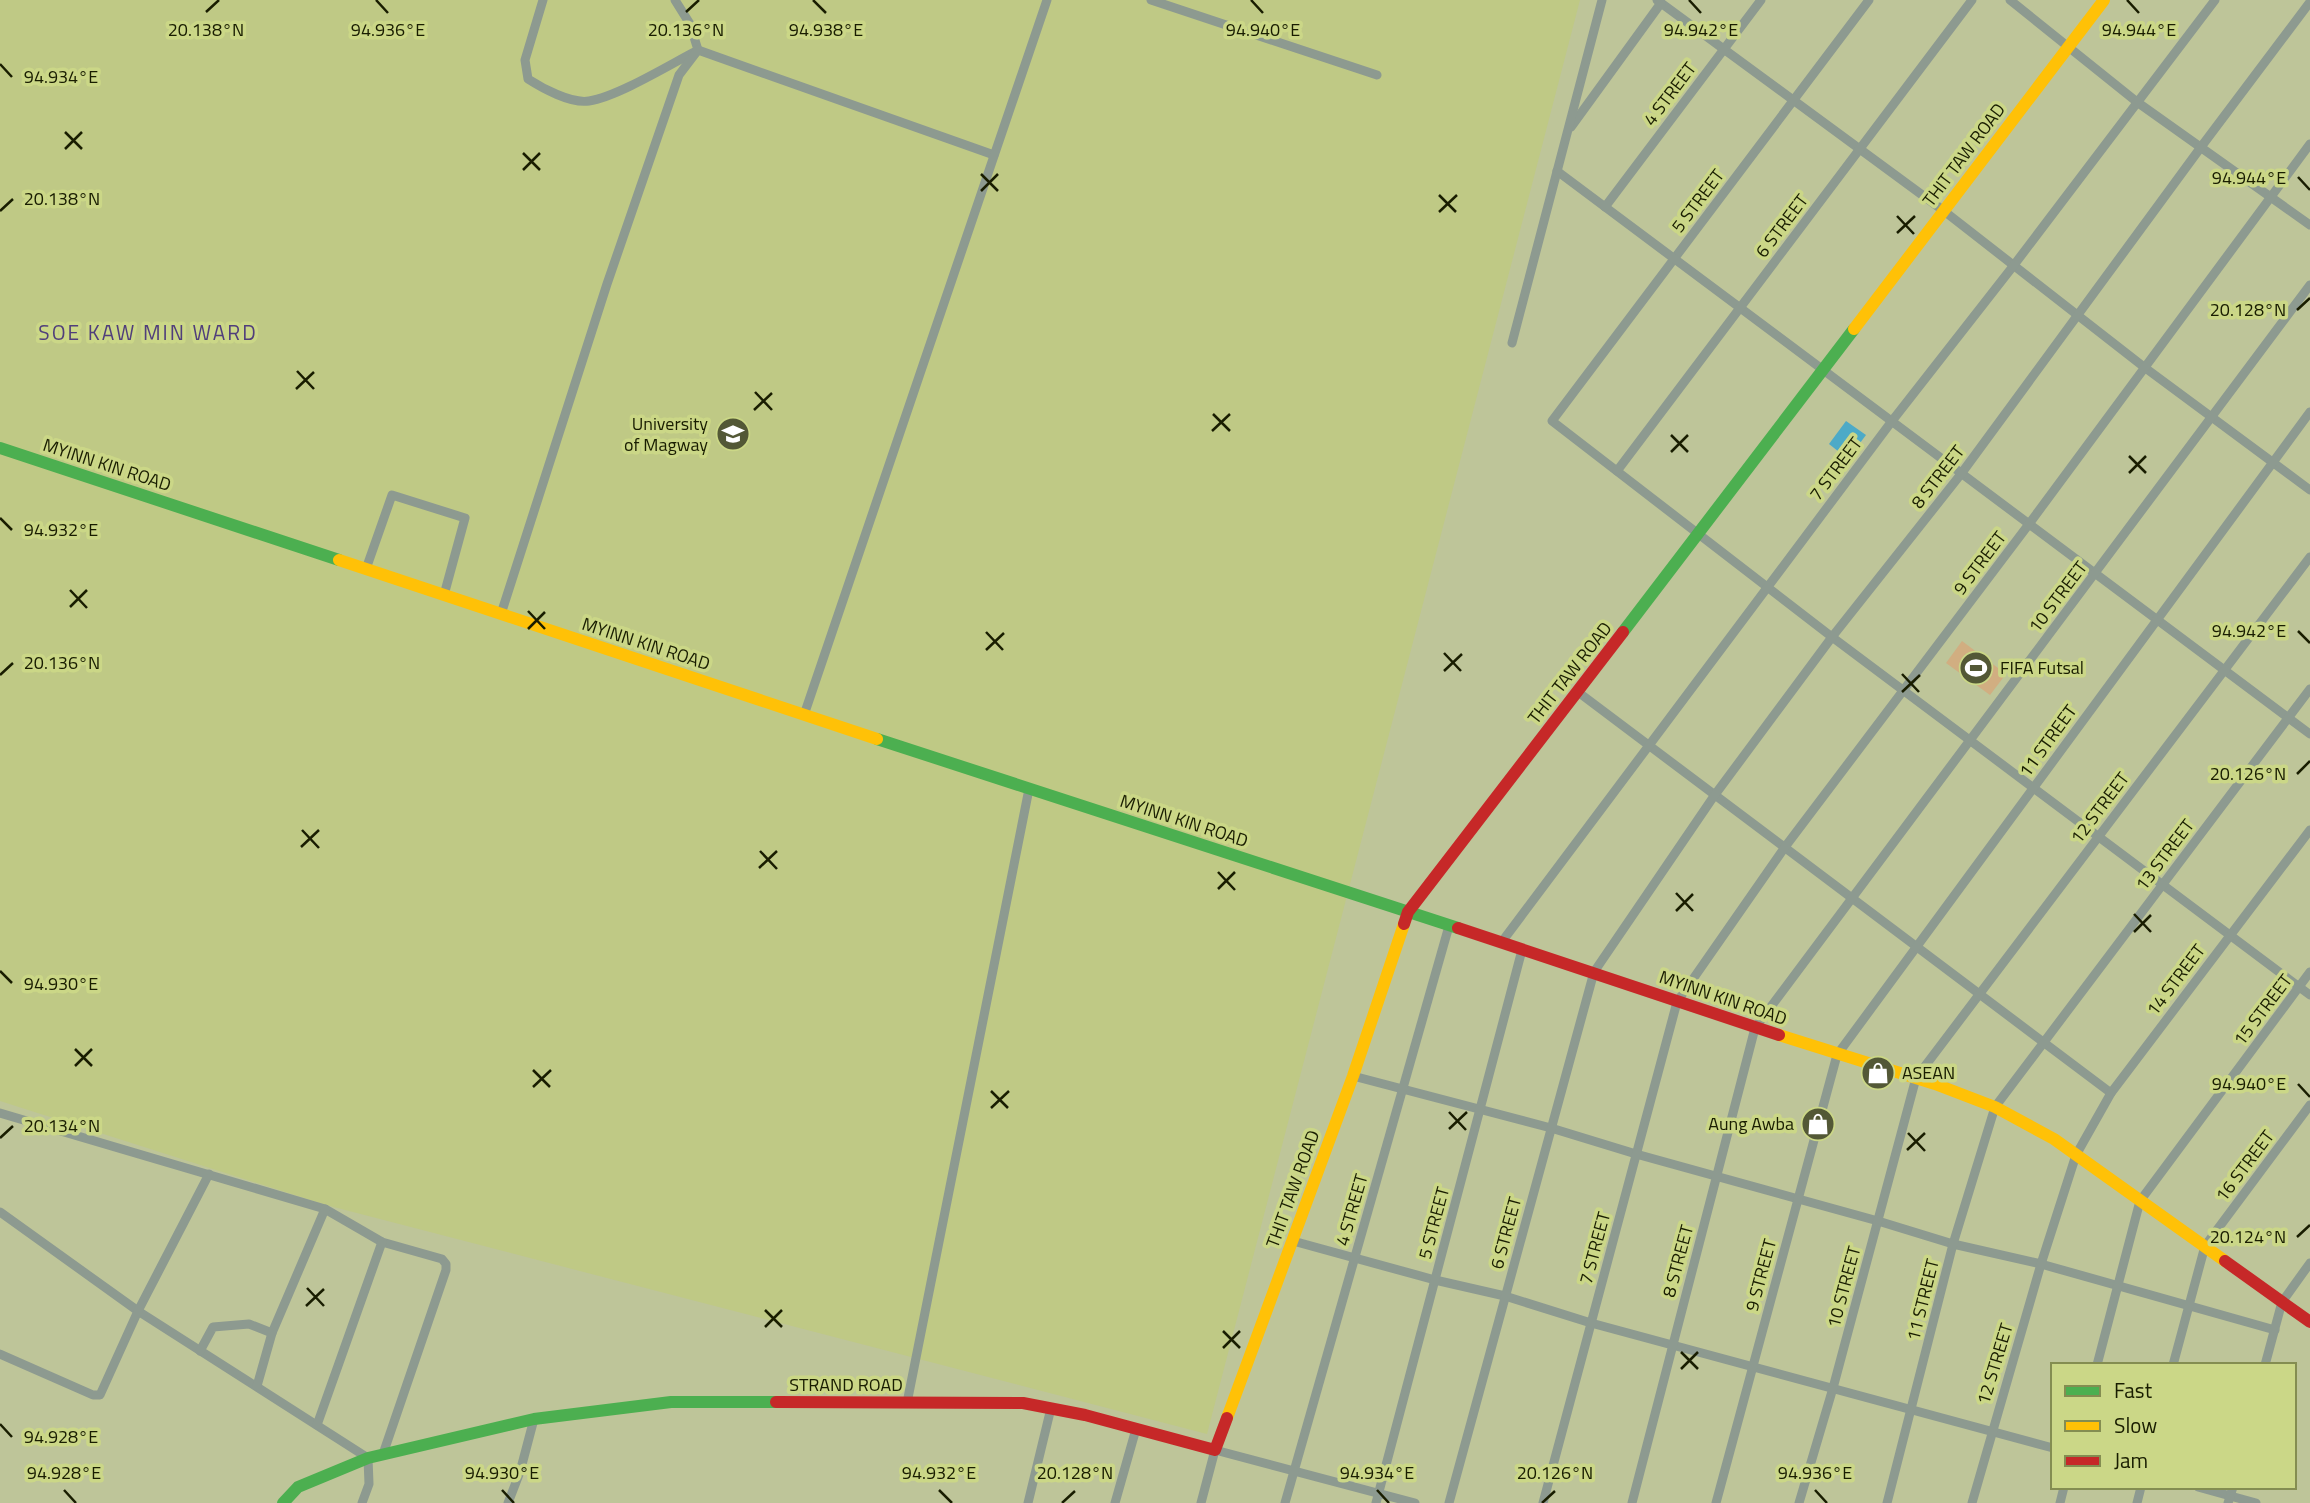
<svg xmlns="http://www.w3.org/2000/svg" width="2310" height="1503" font-family="'Titillium Web',sans-serif">
  <style>
    .built { fill: #bfc985 }
    .green { fill: #d1ae81 }
    .water { fill: #4daac7 }
    .lines { fill: none; stroke-linecap: round; stroke-linejoin: round }
    .street { stroke: #8d9a90; stroke-width: 9 }
    .fast { stroke: #4caf50; stroke-width: 12 }
    .slow { stroke: #ffc107; stroke-width: 12 }
    .jam { stroke: #c62828; stroke-width: 12 }
    .ticks { fill: none; stroke: #191d00; stroke-width: 2.5 }
    .labels { text-anchor: middle; stroke-width: 7; stroke-linejoin: round; paint-order: stroke }
    .street-label { font-size: 18px; fill: #191d00; stroke: #cbd787 }
    .poi-label { font-size: 18px; fill: #191d00; stroke: #cbd787; text-anchor: end }
    .quarter-label { font-size: 21px; letter-spacing: 2px; fill: #503e7b; stroke: #cbd787 }
    .ticks-label { font-size: 18px; text-anchor: middle; fill: #191d00; stroke: #cbd787; stroke-width: 7; stroke-linejoin: round; paint-order: stroke }
  </style>
  <rect width="100%" height="100%" fill="#bec599"/>
  <!-- built -->
  <path class="built" d="M0 0H1580L1207 1434 326 1205 0 1101Z"/>
  <!-- green -->
  <path class="green" d="M1962 641 2006 674 1990 695 1946 663Z"/>
  <!-- water -->
  <path class="water" d="M1846 421 1866 435 1848 459 1829 444Z"/>
  <g class="lines">
    <!-- street -->
    <g class="street">
      <path d="M543 0 525 60 528 79C542 88 571 104 589 101 617 97 671 64 698 50L690 24 675 0"/>
      <path d="M1151 0 1377 75"/>
      <path d="M1657 0 1944 211 2144 367 2310 490"/>
      <path d="M1869 0 1552 421 1832 637 2310 995"/>
      <path d="M2010 0 2137 102 2310 225"/>
      <path d="M1571 127 1661 3"/>
      <path d="M1557 171 2310 734"/>
      <path d="M1605 207 1761 0"/>
      <path d="M1512 343 1602 0"/>
      <path d="M1617 471 1972 0"/>
      <path d="M366 569 392 495 465 518 444 595"/>
      <path d="M501 614 607 284 679 75 698 50 994 155"/>
      <path d="M1578 692 2111 1093"/>
      <path d="M804 715 1047 0"/>
      <path d="M1353 1076 1551 1128 1636 1154 1878 1221 1953 1244 2041 1264 2275 1330"/>
      <path d="M0 1113 325 1209 382 1242 442 1259 446 1264V1270L383 1454"/>
      <path d="M0 1212 138 1311 368 1458 369 1484 362 1503"/>
      <path d="M1293 1241 1435 1280 1505 1296 1591 1323 2053 1448"/>
      <path d="M200 1351 213 1327 249 1324 272 1333"/>
      <path d="M0 1354 93 1395H100L138 1311 209 1174"/>
      <path d="M2097 1365 2140 1201 2310 972"/>
      <path d="M2173 1365 2205 1246 2310 1105"/>
      <path d="M2265 1365 2282 1302 2310 1263"/>
      <path d="M257 1386 272 1333 325 1209"/>
      <path d="M907 1403 1029 789"/>
      <path d="M317 1425 382 1242"/>
      <path d="M2198 1487 2256 1503"/>
      <path d="M508 1503 520 1472 534 1419"/>
      <path d="M1028 1503 1051 1408"/>
      <path d="M1115 1503 1136 1429"/>
      <path d="M1201 1503 1215 1450 1415 1503"/>
      <path d="M1285 1503 1449 926"/>
      <path d="M1376 1503 1522 950 1501 943 1892 421 2014 265 2215 0"/>
      <path d="M1449 1503 1594 972 1714 796 1832 637 1961 474 2201 147 2310 2"/>
      <path d="M1543 1503 1677 1002 1785 847 2029 524 2310 144"/>
      <path d="M1632 1503 1755 1028 2310 285"/>
      <path d="M1716 1503 1837 1055 2310 412"/>
      <path d="M1799 1503 1833 1388 1916 1078 2310 557"/>
      <path d="M1887 1503 1953 1244 1995 1107 2310 689"/>
      <path d="M1972 1503 2041 1264 2076 1155 2111 1093 2310 830"/>
      <path d="M2060 1503 2064 1487"/>
      <path d="M2137 1503 2141 1487"/>
      <path d="M2228 1503 2233 1487"/>
    </g>
    <!-- fast -->
    <g class="fast">
      <path d="M0 448 339 560"/>
      <path d="M1623 632 1854 329"/>
      <path d="M877 739 1458 928"/>
      <path d="M283 1503 298 1487 368 1458 534 1419 671 1402H776"/>
    </g>
    <!-- slow -->
    <g class="slow">
      <path d="M1854 329 2104 0"/>
      <path d="M339 560 877 739"/>
      <path d="M1779 1035 1935 1084 1995 1107 2054 1139 2225 1261"/>
      <path d="M1227 1418 1353 1076 1404 924"/>
    </g>
    <!-- jam -->
    <g class="jam">
      <path d="M1404 924 1408 912 1623 632"/>
      <path d="M1458 928 1779 1035"/>
      <path d="M2225 1261 2310 1322"/>
      <path d="M776 1402 1023 1403 1085 1415 1215 1450 1227 1418"/>
    </g>
  </g>
  <!-- ticks -->
  <path class="ticks" d="M376 0 388 13M813 0 826 13M1251 0 1263 13M1689 0 1701 13M2127 0 2139 13M206 12 219 0M686 12 699 0M0 64 12 77M65 132 82 149M65 149 82 132M523 153 540 170M523 170 540 153M981 174 998 191M2298 177 2310 190M981 191 998 174M1439 195 1456 212M0 211 13 199M1439 212 1457 195M1897 216 1914 234M1897 233 1915 216M2297 310 2310 298M297 371 314 389M296 389 314 372M755 392 772 410M754 410 772 393M1213 414 1230 431M1212 431 1230 414M1671 435 1688 452M1671 452 1688 435M2129 456 2146 473M2129 473 2146 456M0 518 12 530M70 590 87 608M70 607 87 590M528 611 545 629M528 629 545 612M2298 631 2310 643M986 632 1003 650M986 650 1004 633M1444 653 1461 671M1444 671 1462 654M1902 674 1919 692M0 675 13 663M1902 692 1920 675M2297 774 2310 761M302 830 319 848M301 847 319 830M760 851 777 869M759 868 777 851M1218 872 1235 890M1218 889 1235 872M1676 893 1693 911M1676 911 1693 894M2134 914 2151 932M2134 932 2151 915M0 971 12 983M75 1049 92 1066M75 1066 92 1049M533 1070 550 1087M2298 1084 2310 1097M533 1087 551 1070M991 1091 1008 1108M991 1108 1009 1091M1449 1112 1466 1130M1449 1129 1467 1112M1908 1133 1925 1151M0 1138 13 1126M1907 1150 1925 1133M2297 1237 2310 1225M307 1288 324 1306M306 1306 324 1289M765 1310 782 1327M765 1327 782 1310M1223 1331 1240 1348M1223 1348 1240 1331M1681 1352 1698 1369M1681 1369 1698 1352M0 1424 12 1437M64 1490 76 1503M502 1490 514 1503M939 1490 952 1503M1377 1490 1389 1503M1815 1490 1827 1503M1062 1503 1075 1491M1542 1503 1555 1491"/>
  <!-- icons -->
  <defs>
    <symbol id="university-disc" viewBox="-11 -11 22 22"><circle r="9.5" fill="#535836" stroke="#cbd787"/><path d="M0-5L7-2L0 1L-7-2ZM-4 1L0 2.5L4 1V4Q0 6-4 4Z" fill="#fff"/></symbol>
    <symbol id="stadium-disc" viewBox="-11 -11 22 22"><circle r="9.5" fill="#535836" stroke="#cbd787"/><path d="M0-5a6.5 5 0 1 0 0 10a6.5 5 0 1 0 0-10ZM-3.5-1.8h7v3.6h-7Z" fill="#fff"/></symbol>
    <symbol id="shop-disc" viewBox="-11 -11 22 22"><circle r="9.5" fill="#535836" stroke="#cbd787"/><path d="M-5-2.5h2.3a2.7 3.5 0 0 1 5.4 0H5L5.5 6h-11ZM-1.5-2.5h3a1.5 2.3 0 0 0-3 0Z" fill="#fff"/></symbol>
  </defs>
  <g fill-rule="evenodd">
    <use href="#university-disc" x="714" y="415" width="38" height="38"/>
    <use href="#stadium-disc" x="1957" y="649" width="38" height="38"/>
    <use href="#shop-disc" x="1859" y="1054" width="38" height="38"/>
    <use href="#shop-disc" x="1799" y="1105" width="38" height="38"/>
  </g>
  <g class="labels">
    <!-- street labels -->
    <g class="street-label">
      <text transform="translate(1670 94) rotate(-53)" y="6">4 STREET</text>
      <text transform="translate(1964 155) rotate(-53)" y="6">THIT TAW ROAD</text>
      <text transform="translate(1698 201) rotate(-53)" y="6">5 STREET</text>
      <text transform="translate(1782 226) rotate(-53)" y="6">6 STREET</text>
      <text transform="translate(107 465) rotate(18)" y="6">MYINN KIN ROAD</text>
      <text transform="translate(1836 469) rotate(-53)" y="6">7 STREET</text>
      <text transform="translate(1938 477) rotate(-52)" y="6">8 STREET</text>
      <text transform="translate(1980 563) rotate(-53)" y="6">9 STREET</text>
      <text transform="translate(2058 597) rotate(-53)" y="6">10 STREET</text>
      <text transform="translate(646 644) rotate(18)" y="6">MYINN KIN ROAD</text>
      <text transform="translate(1570 673) rotate(-52)" y="6">THIT TAW ROAD</text>
      <text transform="translate(2048 741) rotate(-54)" y="6">11 STREET</text>
      <text transform="translate(2100 808) rotate(-53)" y="6">12 STREET</text>
      <text transform="translate(1184 821) rotate(18)" y="6">MYINN KIN ROAD</text>
      <text transform="translate(2165 855) rotate(-53)" y="6">13 STREET</text>
      <text transform="translate(2176 980) rotate(-53)" y="6">14 STREET</text>
      <text transform="translate(1723 998) rotate(19)" y="6">MYINN KIN ROAD</text>
      <text transform="translate(2263 1010) rotate(-53)" y="6">15 STREET</text>
      <text transform="translate(2245 1166) rotate(-53)" y="6">16 STREET</text>
      <text transform="translate(1293 1189) rotate(-70)" y="6">THIT TAW ROAD</text>
      <text transform="translate(1352 1210) rotate(-74)" y="6">4 STREET</text>
      <text transform="translate(1434 1223) rotate(-75)" y="6">5 STREET</text>
      <text transform="translate(1506 1233) rotate(-75)" y="6">6 STREET</text>
      <text transform="translate(1595 1248) rotate(-75)" y="6">7 STREET</text>
      <text transform="translate(1678 1261) rotate(-75)" y="6">8 STREET</text>
      <text transform="translate(1761 1275) rotate(-75)" y="6">9 STREET</text>
      <text transform="translate(1844 1287) rotate(-75)" y="6">10 STREET</text>
      <text transform="translate(1923 1300) rotate(-76)" y="6">11 STREET</text>
      <text transform="translate(1995 1364) rotate(-73)" y="6">12 STREET</text>
      <text x="846" y="1391">STRAND ROAD</text>
    </g>
    <!-- poi labels -->
    <g class="poi-label">
      <text x="708" y="430">University<tspan x="708" dy="21">of Magway</tspan></text>
      <text x="2000" y="674" text-anchor="start">FIFA Futsal</text>
      <text x="1902" y="1079" text-anchor="start">ASEAN</text>
      <text x="1794" y="1130">Aung Awba</text>
    </g>
    <!-- quarter labels -->
    <g class="quarter-label">
      <text x="148" y="340">SOE KAW MIN WARD</text>
    </g>
  </g>
  <g class="ticks-label">
    <text x="206" y="36">20.138°N</text>
    <text x="686" y="36">20.136°N</text>
    <text x="1701" y="36">94.942°E</text>
    <text x="2139" y="36">94.944°E</text>
    <text x="388" y="36">94.936°E</text>
    <text x="826" y="36">94.938°E</text>
    <text x="1263" y="36">94.940°E</text>
    <text x="61" y="83">94.934°E</text>
    <text x="2249" y="184">94.944°E</text>
    <text x="62" y="205">20.138°N</text>
    <text x="2248" y="316">20.128°N</text>
    <text x="61" y="536">94.932°E</text>
    <text x="2249" y="637">94.942°E</text>
    <text x="62" y="669">20.136°N</text>
    <text x="2248" y="780">20.126°N</text>
    <text x="61" y="990">94.930°E</text>
    <text x="2249" y="1090">94.940°E</text>
    <text x="62" y="1132">20.134°N</text>
    <text x="2248" y="1243">20.124°N</text>
    <text x="61" y="1443">94.928°E</text>
    <text x="64" y="1479">94.928°E</text>
    <text x="502" y="1479">94.930°E</text>
    <text x="939" y="1479">94.932°E</text>
    <text x="1377" y="1479">94.934°E</text>
    <text x="1815" y="1479">94.936°E</text>
    <text x="1075" y="1479">20.128°N</text>
    <text x="1555" y="1479">20.126°N</text>
  </g>
  <!-- legend -->
  <rect x="2051" y="1363" width="245" height="126" fill="#cbd787" stroke="#848d51" stroke-width="2"/>
  <rect x="2065" y="1386" width="35" height="10" fill="#4caf50" stroke="#848d51" stroke-width="2"/>
  <text x="2114" y="1398" font-size="21" fill="#191d00">Fast</text>
  <rect x="2065" y="1421" width="35" height="10" fill="#ffc107" stroke="#848d51" stroke-width="2"/>
  <text x="2114" y="1433" font-size="21" fill="#191d00">Slow</text>
  <rect x="2065" y="1456" width="35" height="10" fill="#c62828" stroke="#848d51" stroke-width="2"/>
  <text x="2114" y="1468" font-size="21" fill="#191d00">Jam</text>
</svg>
